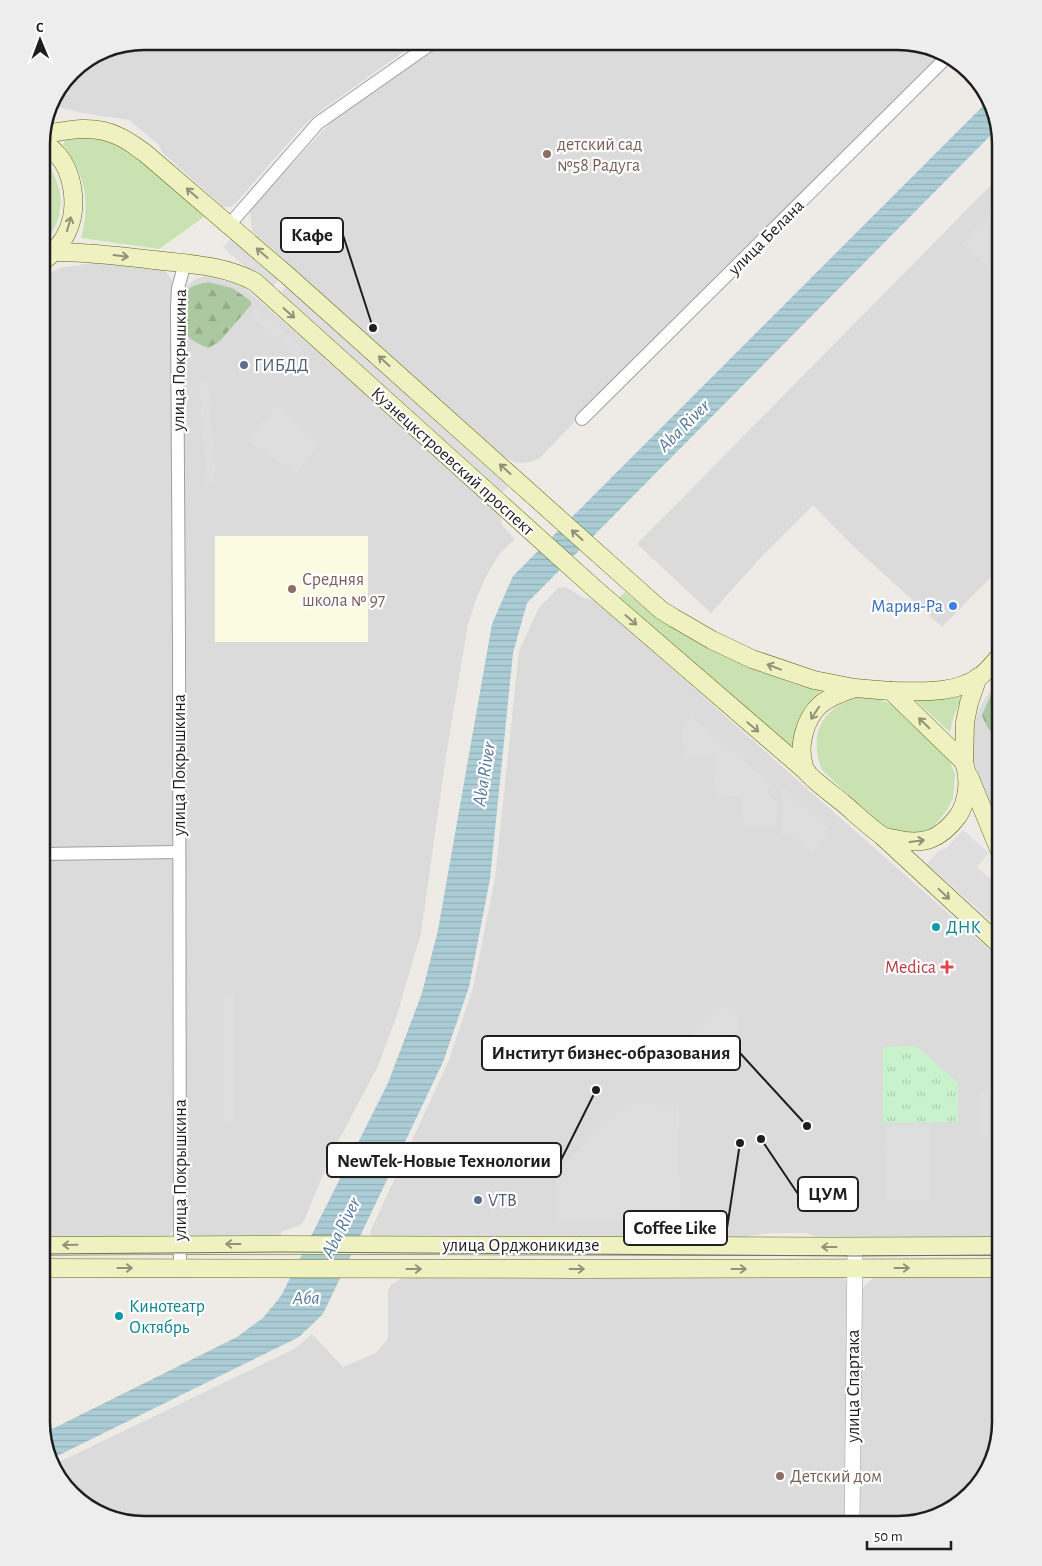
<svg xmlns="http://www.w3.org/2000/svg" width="1042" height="1566" font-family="'Alegreya Sans',sans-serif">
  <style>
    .residential { fill: #dcdbdb }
    .education { fill: #fbfbe2 }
    .grass { fill: #cae2b2 }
    .forest { fill: url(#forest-firs) }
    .park { fill: url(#park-tufts) }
    .parking { fill: #dedede }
    .water { fill: url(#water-rules) }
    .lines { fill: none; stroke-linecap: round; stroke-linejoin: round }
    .minor-casing { stroke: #9f9f9f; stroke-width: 14 }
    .tertiary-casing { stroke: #9f9f9f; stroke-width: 16 }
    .secondary-casing { stroke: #5f6813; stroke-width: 19 }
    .minor { stroke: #fff; stroke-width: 12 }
    .tertiary { stroke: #fff; stroke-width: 15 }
    .secondary { stroke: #eff1c0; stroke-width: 18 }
    .tram { stroke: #6c6c6c; stroke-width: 1 }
    .oneway { stroke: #919277 }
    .education-dot { fill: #8d6e63; stroke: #fff; stroke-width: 2 }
    .service-dot { fill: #5c6f8a; stroke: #fff; stroke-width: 2 }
    .shop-dot { fill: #3f7fe0; stroke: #fff; stroke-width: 2 }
    .culture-dot { fill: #0f9aa8; stroke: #fff; stroke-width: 2 }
    .health-dot { fill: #e0444e; stroke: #fff; stroke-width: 2 }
    .labels { text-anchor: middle; stroke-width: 4.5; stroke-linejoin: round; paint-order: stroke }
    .education-label { font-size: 18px; fill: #785e54; stroke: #fff; text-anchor: start }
    .street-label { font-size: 18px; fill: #1e1e1e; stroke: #fff }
    .service-label { font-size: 18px; fill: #4e5e75; stroke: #fff; text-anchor: start }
    .shop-label { font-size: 18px; fill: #366cbe; stroke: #fff; text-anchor: end }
    .culture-label { font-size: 18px; fill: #0d838f; stroke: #fff; text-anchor: start }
    .health-label { font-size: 18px; fill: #be3a42; stroke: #fff; text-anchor: end }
    .water-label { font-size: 19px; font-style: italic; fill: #54789b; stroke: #fff }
    .rim { fill: none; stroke: #1e1e1e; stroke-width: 2.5 }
    .leader { fill: none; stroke: #1e1e1e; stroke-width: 2 }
    .callout-dot { fill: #1e1e1e; stroke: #fff; stroke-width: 2 }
    .callout { fill: #fff; stroke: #1e1e1e; stroke-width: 2 }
    .callout-label { font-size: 19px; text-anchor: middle; font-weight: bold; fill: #1e1e1e }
  </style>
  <defs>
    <pattern id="forest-firs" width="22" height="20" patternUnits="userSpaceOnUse" patternTransform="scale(1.25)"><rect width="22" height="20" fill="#acc8a0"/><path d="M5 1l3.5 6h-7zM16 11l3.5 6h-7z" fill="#94ab89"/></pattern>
    <pattern id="park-tufts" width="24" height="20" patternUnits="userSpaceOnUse" patternTransform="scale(1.25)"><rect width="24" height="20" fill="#c8f2cb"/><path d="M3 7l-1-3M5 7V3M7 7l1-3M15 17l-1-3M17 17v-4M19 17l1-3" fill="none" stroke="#abcfae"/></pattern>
    <pattern id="water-rules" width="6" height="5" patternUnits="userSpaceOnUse" patternTransform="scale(1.25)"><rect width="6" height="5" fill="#accdd6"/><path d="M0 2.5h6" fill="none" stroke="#94b0b7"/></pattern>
  </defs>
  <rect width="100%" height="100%" fill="#eeebe6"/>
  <!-- residential -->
  <g class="residential">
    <path d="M144 41H419L323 109 304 125 236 203 230 207H223L162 152 159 145 129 120 83 113 49 105 72 71 105 49Z"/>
    <path d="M447 41H904L941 53 597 398 539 459 530 462 517 463 505 457 252 231 250 209 333 120Z"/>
    <path d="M1001 175V567L942 627 855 548 813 505 764 554 711 613 637 544Z"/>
    <path d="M93 263 136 264 154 267 166 272 172 280 173 1229 169 1237H118L103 1240H41V277L60 268Z"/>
    <path d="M207 276 235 283 246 289 500 513 502 525 515 539 501 552 490 569 478 594 468 624 446 756 421 933 397 1015 378 1066 332 1153 304 1221 299 1226 282 1231 279 1239 188 1237 184 1232 182 297 186 287 195 279Z"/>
    <path d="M566 587 584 598 594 600 1001 960V1239L821 1238 806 1233H769L745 1237 372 1239 370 1232 449 1060 473 988 495 878 519 651 538 609 558 588Z"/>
    <path d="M1001 677V830L978 773 972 752V737L974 723 982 703Z"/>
    <path d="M1001 1273V1422L987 1474 949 1511 898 1525H860L861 1294 864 1286 875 1277Z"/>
    <path d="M405 1276H842L846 1281 847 1288 848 1525H138L92 1511 55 1473 53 1465 294 1349 312 1334 343 1367 376 1353 388 1339V1290L392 1284Z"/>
  </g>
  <!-- education -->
  <rect class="education" x="215" y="536" width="153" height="106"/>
  <!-- grass -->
  <g class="grass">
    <path d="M86 137C134 140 171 186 204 217L159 249 81 238C91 202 85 174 63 145L65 140Z"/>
    <path d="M41 156C67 187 67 217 41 248Z"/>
    <path d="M625 592 659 620 678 631 754 669 800 686 822 689C802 710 794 722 796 752L618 599Z"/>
    <path d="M964 692 954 715 950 732 915 700Z"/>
    <path d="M859 697 879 699 899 708 949 758 955 775 953 798 947 810 935 825 924 831 912 834 886 830 822 770C808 734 821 708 859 697Z"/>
  </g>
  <!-- forest -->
  <g class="forest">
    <path d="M208 282 232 288 251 301V305L219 342 208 348C202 345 193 342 188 336 181 329 181 299 187 291 191 285 201 284 208 282Z"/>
    <path d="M1001 682V738C989 733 986 726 982 715L991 695Z"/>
  </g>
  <!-- park -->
  <path class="park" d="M917 1046 958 1083V1122L883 1123V1047Z"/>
  <!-- parking -->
  <g class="parking">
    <path d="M991 212 1001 220V253L987 267 962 244Z"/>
    <path d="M235 235 282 276 270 289 223 247Z"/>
    <path d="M289 283 511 483 500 495 278 296Z"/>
    <path d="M255 307 303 349 297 356 249 314Z"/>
    <path d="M208 381 216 483 207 484 199 382Z"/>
    <path d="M277 405 320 444 297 473 247 441Z"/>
    <path d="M692 717 772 785 767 792 777 803 776 827 744 828 742 796 716 797 714 758H684L683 726Z"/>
    <path d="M782 787 832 832 811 853 793 836H782Z"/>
    <path d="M963 830 989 853 977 867 1001 889V896L997 900 1001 904V930L927 864 940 850 947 848Z"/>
    <rect x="224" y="995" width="11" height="128"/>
    <path d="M721 1004 739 1019 737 1050H696L688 1037Z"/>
    <path d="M997 1085 1001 1088V1142L995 1136 978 1135V1094Z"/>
    <path d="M627 1104 679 1105 680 1220 556 1221V1171Z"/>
    <path d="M886 1126H930L931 1201H887Z"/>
  </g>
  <!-- water -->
  <path class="water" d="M989 100 997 129 527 603 513 653 490 879 469 987 443 1062 323 1314 299 1337 51 1459 44 1433 237 1337 263 1318 281 1296 388 1083 422 993 438 930 492 624 513 576Z"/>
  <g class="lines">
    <defs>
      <g id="minor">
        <path d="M229 225 318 123 435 41"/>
        <path d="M582 419 949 55"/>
        <path d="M41 854 179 852"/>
        <path d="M180 1268 179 639 177 307 178 288 185 263"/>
      </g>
      <path id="tertiary" d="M852 1525 855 1247"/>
      <g id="secondary">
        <path d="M42 135C67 130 94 124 118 136 128 140 136 147 145 153L288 276 614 568 661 610 674 618 712 640 752 659 814 680 855 688 891 691 964 762C970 779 968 801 958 816 941 839 923 846 895 839 891 838 885 838 881 835 868 826 856 814 843 803 836 797 810 778 806 771 796 750 804 719 821 704 831 696 843 692 855 688"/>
        <path d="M55 252C88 252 121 256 154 260 188 264 224 265 255 282L594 588 807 772"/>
        <path d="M41 263C53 254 62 244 68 230 78 207 74 172 56 153 52 148 46 144 41 140"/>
        <path d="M891 691C919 691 953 695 979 677 987 672 994 662 1001 655"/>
        <path d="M964 762 965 722 969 703 978 677"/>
        <path d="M969 776 1001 854"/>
        <path d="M883 837 1001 946"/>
        <path d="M41 1246C361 1243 681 1248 1001 1246"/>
        <path d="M41 1268 578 1269 1001 1268"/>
      </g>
    </defs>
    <!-- minor casing -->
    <use href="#minor" class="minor-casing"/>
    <!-- tertiary casing -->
    <use href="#tertiary" class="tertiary-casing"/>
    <!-- secondary casing -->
    <use href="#secondary" class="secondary-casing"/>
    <!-- minor -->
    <use href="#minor" class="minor"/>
    <!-- tertiary -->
    <use href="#tertiary" class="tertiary"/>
    <!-- secondary -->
    <use href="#secondary" class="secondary"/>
    <!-- tram -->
    <path class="tram" d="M41 1254 282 1252 855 1256 1001 1255"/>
  </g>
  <!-- one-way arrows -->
  <defs><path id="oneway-shaft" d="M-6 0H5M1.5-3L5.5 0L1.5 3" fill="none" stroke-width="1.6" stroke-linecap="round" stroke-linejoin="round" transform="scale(1.25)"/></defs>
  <g class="oneway">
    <use href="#oneway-shaft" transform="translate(192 193) rotate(-139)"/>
    <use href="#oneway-shaft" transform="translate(69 224) rotate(-74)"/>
    <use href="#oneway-shaft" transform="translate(262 253) rotate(-139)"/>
    <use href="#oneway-shaft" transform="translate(121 256) rotate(7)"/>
    <use href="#oneway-shaft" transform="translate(289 313) rotate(42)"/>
    <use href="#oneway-shaft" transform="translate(384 361) rotate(-138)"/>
    <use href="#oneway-shaft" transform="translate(505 469) rotate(-138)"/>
    <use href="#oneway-shaft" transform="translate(577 535) rotate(-138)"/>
    <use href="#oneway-shaft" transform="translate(631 620) rotate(41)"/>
    <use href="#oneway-shaft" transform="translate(774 667) rotate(-159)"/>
    <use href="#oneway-shaft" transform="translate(815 713) rotate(123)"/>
    <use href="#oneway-shaft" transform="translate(924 723) rotate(-136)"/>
    <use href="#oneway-shaft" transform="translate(753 727) rotate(40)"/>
    <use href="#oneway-shaft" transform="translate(917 841) rotate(-7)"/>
    <use href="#oneway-shaft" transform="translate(944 894) rotate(43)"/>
    <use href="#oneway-shaft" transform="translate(233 1244) rotate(180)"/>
    <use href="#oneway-shaft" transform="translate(70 1245) rotate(179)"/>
    <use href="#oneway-shaft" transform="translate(829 1247) rotate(-180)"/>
    <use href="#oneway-shaft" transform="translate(125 1268)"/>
    <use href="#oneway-shaft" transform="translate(902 1268)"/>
    <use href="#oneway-shaft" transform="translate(414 1269)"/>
    <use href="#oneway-shaft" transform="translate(577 1269)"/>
    <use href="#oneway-shaft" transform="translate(739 1269)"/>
  </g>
  <!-- markers -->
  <g class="education-dot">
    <circle cx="547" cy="154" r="5"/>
    <circle cx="292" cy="589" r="5"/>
    <circle cx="780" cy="1476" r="5"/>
  </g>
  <g class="service-dot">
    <circle cx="244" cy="365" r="5"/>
    <circle cx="478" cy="1200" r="5"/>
  </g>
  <circle class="shop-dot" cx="953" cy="606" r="5"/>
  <g class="culture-dot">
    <circle cx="936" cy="927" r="5"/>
    <circle cx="119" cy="1316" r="5"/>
  </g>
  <path class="health-dot" d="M944.5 959.5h5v5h5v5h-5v5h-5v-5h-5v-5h5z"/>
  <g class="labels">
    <!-- education labels -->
    <g class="education-label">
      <text x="557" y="150">детский сад<tspan x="557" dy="21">№58 Радуга</tspan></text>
      <text x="302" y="585">Средняя<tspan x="302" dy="21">школа № 97</tspan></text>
      <text x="790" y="1482">Детский дом</text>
    </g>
    <!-- street labels -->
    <g class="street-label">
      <text transform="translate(766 237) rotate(-45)" y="6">улица Белана</text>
      <text transform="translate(179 360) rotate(-89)" y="6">улица Покрышкина</text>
      <text transform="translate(453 461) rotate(42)" y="6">Кузнецкстроевский проспект</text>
      <text transform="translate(179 765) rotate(-90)" y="6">улица Покрышкина</text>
      <text transform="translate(180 1170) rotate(-90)" y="6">улица Покрышкина</text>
      <text x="521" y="1251">улица Орджоникидзе</text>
      <text transform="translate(853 1386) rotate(-90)" y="6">улица Спартака</text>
    </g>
    <!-- service labels -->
    <g class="service-label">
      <text x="254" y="371">ГИБДД</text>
      <text x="488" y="1206">VTB</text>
    </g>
    <!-- shop labels -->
    <g class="shop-label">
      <text x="943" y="612">Мария-Ра</text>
    </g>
    <!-- culture labels -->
    <g class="culture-label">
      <text x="946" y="933">ДНК</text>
      <text x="129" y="1312">Кинотеатр<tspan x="129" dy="21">Октябрь</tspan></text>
    </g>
    <!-- health labels -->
    <g class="health-label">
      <text x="936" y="973">Medica</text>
    </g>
    <!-- water labels -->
    <g class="water-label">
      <text transform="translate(683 425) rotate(-45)" y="7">Aba River</text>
      <text transform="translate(483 774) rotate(-81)" y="7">Aba River</text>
      <text transform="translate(340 1227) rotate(-63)" y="7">Aba River</text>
      <text x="306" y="1304">Аба</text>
    </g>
  </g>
  <!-- crop -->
  <path d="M0 0H1042V1566H0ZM144 50H898A94 94 0 0 1 992 144V1422A94 94 0 0 1 898 1516H144A94 94 0 0 1 50 1422V144A94 94 0 0 1 144 50Z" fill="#ededed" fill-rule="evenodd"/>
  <path class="rim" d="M144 50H898A94 94 0 0 1 992 144V1422A94 94 0 0 1 898 1516H144A94 94 0 0 1 50 1422V144A94 94 0 0 1 144 50Z"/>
  <!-- callouts -->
  <path class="leader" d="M373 328L343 235M807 1126L740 1053M596 1090L561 1160M761 1139L798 1194M740 1143L727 1228"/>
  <g class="callout-dot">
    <circle cx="373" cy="328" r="5"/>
    <circle cx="807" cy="1126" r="5"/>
    <circle cx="596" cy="1090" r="5"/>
    <circle cx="761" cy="1139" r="5"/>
    <circle cx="740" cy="1143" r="5"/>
  </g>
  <g class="callout">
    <rect x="281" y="218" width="62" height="34" rx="5"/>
    <rect x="482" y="1036" width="258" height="34" rx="5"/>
    <rect x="327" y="1143" width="234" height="34" rx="5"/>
    <rect x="798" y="1177" width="60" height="34" rx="5"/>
    <rect x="624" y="1211" width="103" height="34" rx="5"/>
  </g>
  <g class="callout-label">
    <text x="312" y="241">Кафе</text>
    <text x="611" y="1059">Институт бизнес-образования</text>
    <text x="444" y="1167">NewTek-Новые Технологии</text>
    <text x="828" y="1200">ЦУМ</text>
    <text x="675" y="1234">Coffee Like</text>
  </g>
  <!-- north arrow -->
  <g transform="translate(40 40) rotate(359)" stroke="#ffffff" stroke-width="4" paint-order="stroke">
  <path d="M0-4L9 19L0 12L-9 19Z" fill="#1e1e1e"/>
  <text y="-8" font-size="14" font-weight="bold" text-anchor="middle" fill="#1e1e1e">С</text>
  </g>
  <!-- scale -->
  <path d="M867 1541v8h84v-8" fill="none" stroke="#1e1e1e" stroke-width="2.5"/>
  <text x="874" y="1541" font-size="15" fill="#1e1e1e" stroke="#ffffff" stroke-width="4" paint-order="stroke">50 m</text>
</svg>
